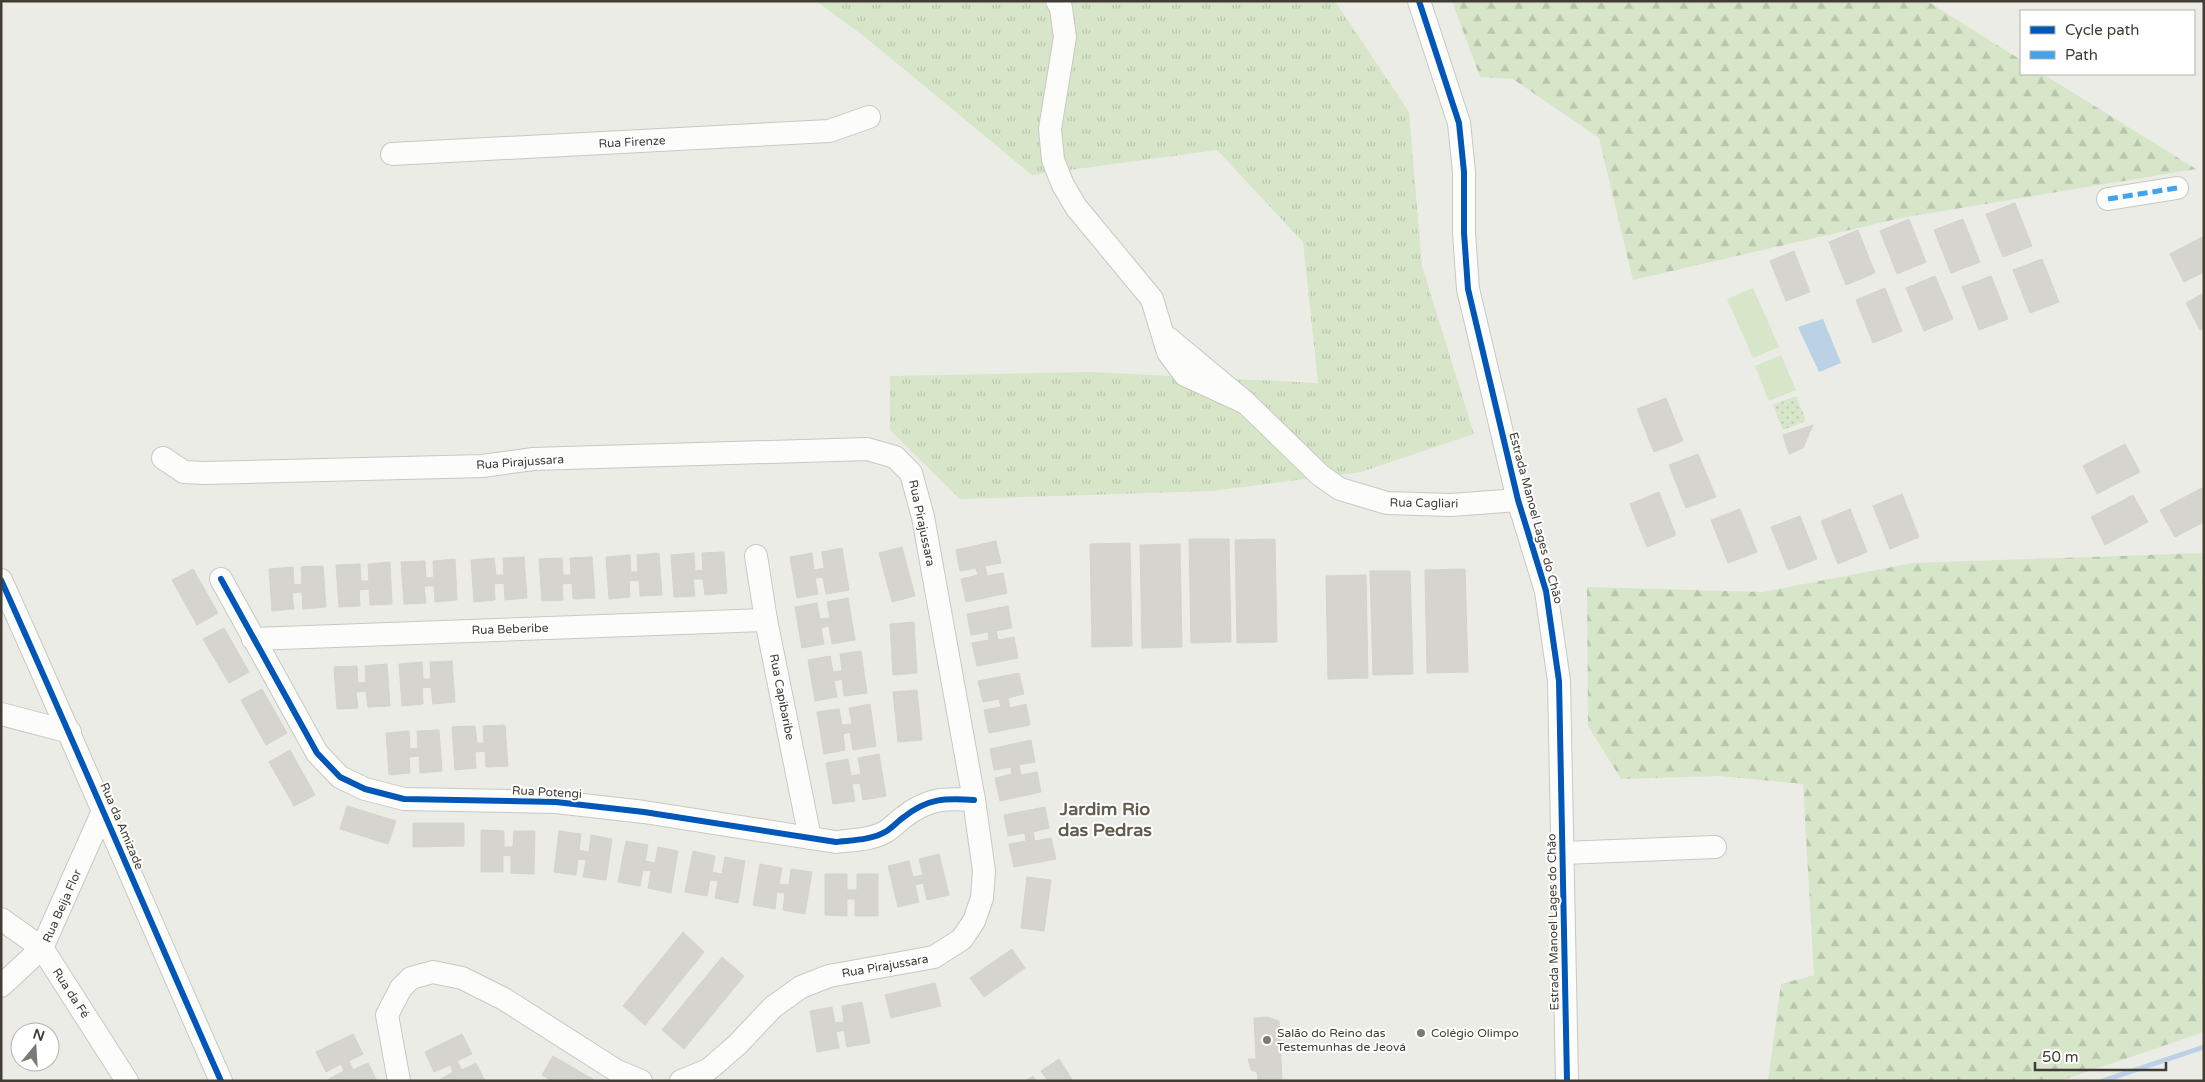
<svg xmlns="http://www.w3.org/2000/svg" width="2205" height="1082" font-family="'Varela Round',sans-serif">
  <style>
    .grass { fill: url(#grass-tufts) }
    .forest { fill: url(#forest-firs) }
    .park { fill: url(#park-dots) }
    .pitch { fill: #d7e5c9 }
    .water { fill: #bbd1e6 }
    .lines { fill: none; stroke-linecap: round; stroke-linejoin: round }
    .stream { stroke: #bbd1e6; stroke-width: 5 }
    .building { fill: #d5d4cf; stroke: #d4d3cd }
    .minor-casing { stroke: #c8c8c3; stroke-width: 24 }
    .minor { stroke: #fcfcfb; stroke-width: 22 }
    .quiet { stroke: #3fa4eb; stroke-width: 5; stroke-dasharray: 10 5; stroke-linecap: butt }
    .cycleway-casing { stroke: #fff; stroke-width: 9 }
    .cycleway { stroke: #0057b8; stroke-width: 6 }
    .poi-dot { fill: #7d7a73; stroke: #fff; stroke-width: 2 }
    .labels { text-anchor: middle; stroke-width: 4; stroke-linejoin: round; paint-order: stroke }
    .street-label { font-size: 12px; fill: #413d34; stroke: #fff }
    .poi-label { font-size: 12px; fill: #413d34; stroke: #fff; text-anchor: start }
    .district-label { font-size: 18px; font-weight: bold; fill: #625c4d; stroke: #fff }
  </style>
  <defs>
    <pattern id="grass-tufts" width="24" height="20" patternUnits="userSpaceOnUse" patternTransform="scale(1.25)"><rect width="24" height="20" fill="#d7e5c9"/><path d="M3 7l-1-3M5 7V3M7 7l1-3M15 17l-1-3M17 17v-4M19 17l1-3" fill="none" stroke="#bac5ad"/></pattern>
    <pattern id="forest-firs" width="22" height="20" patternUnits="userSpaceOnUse" patternTransform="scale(1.25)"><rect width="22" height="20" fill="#d7e5c9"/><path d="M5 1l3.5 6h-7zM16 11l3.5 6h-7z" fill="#bac5ad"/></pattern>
    <pattern id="park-dots" width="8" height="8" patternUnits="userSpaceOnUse" patternTransform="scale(1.25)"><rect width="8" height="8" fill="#d7e5c9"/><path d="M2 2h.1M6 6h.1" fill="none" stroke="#bac5ad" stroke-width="1.8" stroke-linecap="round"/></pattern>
  </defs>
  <rect width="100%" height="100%" fill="#ecece7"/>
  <!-- grass -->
  <path class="grass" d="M816 1H1335L1409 112 1422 266 1474 434 1361 472 1212 491 960 499 890 430V376L1090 372 1318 383 1303 242 1217 150 1032 175 865 37Z"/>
  <!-- forest -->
  <g class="forest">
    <path d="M1452 1H1927L2021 60V74H2043L2196 169 1901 218 1633 280 1599 138 1513 79 1480 77Z"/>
    <path d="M2204 553V1032L2060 1081H1768L1781 984 1814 975 1803 784 1719 776 1621 779 1588 726 1587 587 1763 592 1913 563Z"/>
  </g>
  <!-- park -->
  <path class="park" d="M1796 396 1806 421 1783 430 1773 405Z"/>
  <!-- pitch -->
  <g class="pitch">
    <path d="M1753 288 1779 347 1753 358 1727 299Z"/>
    <path d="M1781 355 1796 390 1769 401 1755 366Z"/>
  </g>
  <!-- water -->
  <path class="water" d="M1823 319 1841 363 1819 372 1798 327Z"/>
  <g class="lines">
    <!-- stream -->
    <path class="stream" d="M2102 1081 2204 1047"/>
  </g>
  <!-- building -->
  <g class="building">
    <path d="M2015 203 2032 246 2003 257 1986 214Z"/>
    <path d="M1909 219 1926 262 1897 274 1880 231Z"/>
    <path d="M1963 219 1980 262 1951 273 1934 230Z"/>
    <path d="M1858 230 1875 273 1846 285 1829 242Z"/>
    <path d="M2204 236V272L2184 282 2170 254Z"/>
    <path d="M1794 251 1810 292 1786 301 1770 261Z"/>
    <path d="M2042 259 2059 302 2030 313 2013 270Z"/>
    <path d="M1935 276 1953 319 1924 331 1906 288Z"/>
    <path d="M1991 276 2008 319 1979 330 1962 287Z"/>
    <path d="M1885 288 1902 331 1873 343 1856 300Z"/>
    <path d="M2204 293V328L2200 330 2186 303Z"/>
    <path d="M1666 398 1683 441 1654 452 1637 409Z"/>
    <path d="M1813 425 1803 448 1789 454 1783 435Z"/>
    <path d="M2125 444 2140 472 2097 494 2083 466Z"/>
    <path d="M1698 454 1716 497 1686 508 1669 465Z"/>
    <path d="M2202 488 2204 522 2175 537 2160 510Z"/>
    <path d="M1659 492 1676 535 1647 547 1630 504Z"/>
    <path d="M1902 494 1919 537 1890 549 1873 506Z"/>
    <path d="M2133 495 2148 522 2105 545 2091 517Z"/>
    <path d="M1740 509 1757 552 1728 563 1711 520Z"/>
    <path d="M1850 509 1867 552 1838 564 1821 521Z"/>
    <path d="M1800 516 1817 559 1788 570 1771 527Z"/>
    <path d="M1189 539H1229L1231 642 1191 643Z"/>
    <path d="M1275 539 1277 642 1237 643 1235 540Z"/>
    <path d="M996 541 1001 563 985 566 987 576 1003 573 1007 593 966 602 961 579 978 575 976 568 960 571 956 550Z"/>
    <path d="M1130 543 1132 646 1092 647 1090 544Z"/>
    <path d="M1180 544 1182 647 1142 648 1140 545Z"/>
    <path d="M902 547 915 596 892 602 879 553Z"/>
    <path d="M842 548 849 590 826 594 823 577 815 578 818 594 797 598 790 557 812 553 814 570 824 568 822 552Z"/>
    <path d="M724 552 727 593 705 595 703 579H693L695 596 674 597 671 555 694 553 695 571 703 570 702 553Z"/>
    <path d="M659 553 662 595 640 596 639 580 629 581 630 597 609 599 606 557 630 555 631 572H638L637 555Z"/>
    <path d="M524 557 527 598 505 600 504 583 494 584 495 600 474 602 471 560 494 558 496 575H504L503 558Z"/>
    <path d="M592 557 595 598 573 599 572 583 562 584 563 600 542 601 539 559 562 558 563 575H571L570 558Z"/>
    <path d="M455 559 457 600 435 602 434 586H424L426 603 404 604 401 562 425 561 426 578 434 577 433 561Z"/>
    <path d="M390 562 392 604 370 605 369 589 359 590 360 606 339 607 336 565 360 564 361 581H369L368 564Z"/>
    <path d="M323 566 326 607 303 609 302 592 292 593 294 609 272 611 269 569 293 567 294 585 302 584 301 567Z"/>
    <path d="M193 569 218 613 197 625 172 580Z"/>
    <path d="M1465 569 1468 672 1427 673 1425 570Z"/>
    <path d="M1370 571H1410L1413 674 1373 675Z"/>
    <path d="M1366 575 1368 678 1328 679 1326 576Z"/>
    <path d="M848 598 855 640 832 644 829 626 821 628 824 644 802 648 795 607 817 603 820 619 830 618 827 602Z"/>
    <path d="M1008 606 1012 628 996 631 998 640 1014 637 1018 658 977 666 972 643 989 640 988 632 971 635 967 614Z"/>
    <path d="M914 622 917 673 893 675 890 624Z"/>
    <path d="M224 628 249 672 229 683 203 639Z"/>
    <path d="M861 651 867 693 844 696 842 679 834 681 837 697 815 701 808 660 830 656 833 672 842 671 840 654Z"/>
    <path d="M452 661 455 702 433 704 431 687 422 688 423 704 402 706 399 664 422 662 423 679H431L430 662Z"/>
    <path d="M387 664 390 706 368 707 366 691 356 692 358 708 337 709 334 667 357 666 358 683 366 682 365 666Z"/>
    <path d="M1019 673 1024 694 1008 698 1010 708 1026 704 1030 725 989 733 984 710 1001 707 999 699 983 702 978 681Z"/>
    <path d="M262 689 287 733 266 745 241 700Z"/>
    <path d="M917 690 922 740 898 742 893 692Z"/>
    <path d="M870 704 876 746 853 750 850 732 843 734 845 750 824 754 817 712 839 709 842 725 852 724 849 708Z"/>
    <path d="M505 725 508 766 486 767 485 751 475 752 476 768 455 770 452 727 475 726 477 743H484L483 726Z"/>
    <path d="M439 730 442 771 420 773 419 756 409 757 410 773 389 775 386 733 409 731 410 749 418 748 417 731Z"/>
    <path d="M1031 740 1035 762 1019 765 1021 775 1037 772 1041 792 1000 801 995 778 1012 774 1011 767 994 770 990 749Z"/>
    <path d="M290 750 315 795 294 806 269 762Z"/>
    <path d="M879 754 886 796 863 800 860 783 852 784 855 801 833 804 826 763 848 759 851 776 861 774 858 758Z"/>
    <path d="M347 806 396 821 388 844 340 829Z"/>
    <path d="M1045 807 1049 828 1033 832 1035 841 1051 838 1056 859 1014 867 1009 844 1026 841 1025 833 1008 836 1004 815Z"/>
    <path d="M413 823H464V846L413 847Z"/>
    <path d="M481 830 504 831V847H513L514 831H535L534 874 511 873V856L503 855V872H481Z"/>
    <path d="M559 831 581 834 579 850 589 852 591 835 612 839 606 880 583 877 586 860 578 859 576 875 554 872Z"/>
    <path d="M626 841 648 845 645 861 655 863 658 847 678 851 671 893 648 888 651 871 643 870 640 886 618 882Z"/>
    <path d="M693 851 715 856 712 872 722 874 725 857 745 861 738 903 715 898 718 881 710 880 707 896 685 892Z"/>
    <path d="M939 854 949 895 927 900 923 883 915 885 919 902 898 907 888 866 909 861 913 877 923 875 919 859Z"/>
    <path d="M760 864 782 868 779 884 789 885 791 869 812 872 805 914 783 910 785 893 777 892 775 909 753 905Z"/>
    <path d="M825 874H847V890H857V874H878V916H855V899H847V916L825 915Z"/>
    <path d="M1027 877 1051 880 1044 931 1021 928Z"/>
    <path d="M683 932 704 952 645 1025 623 1006Z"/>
    <path d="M1012 949 1025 968 984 997 970 978Z"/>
    <path d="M722 957 744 976 684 1049 662 1030Z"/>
    <path d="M935 983 941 1006 891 1018 885 995Z"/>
    <path d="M862 1002 870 1043 847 1047 844 1030 836 1032 839 1048 817 1052 810 1011 832 1007 835 1023 844 1022 842 1006Z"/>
    <path d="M1267 1017 1279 1021 1282 1081H1258L1257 1072 1251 1070 1248 1059H1256L1254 1018Z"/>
    <path d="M353 1034 363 1054 349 1061 353 1070 368 1063 377 1081H329V1079L344 1071 341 1064 326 1072 316 1052Z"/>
    <path d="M462 1034 472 1054 457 1061 462 1070 476 1063 485 1081H438L453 1072 450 1065 434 1072 425 1052Z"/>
    <path d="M553 1056 596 1081H552L542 1075Z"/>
    <path d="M1059 1059 1073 1081H1048L1041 1071Z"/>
    <path d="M1033 1076 1036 1081H1025Z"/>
  </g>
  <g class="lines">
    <defs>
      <g id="minor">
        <path d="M1057 1 1061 8 1065 37 1050 129 1053 160 1063 185 1076 207 1152 299 1168 352 1185 375 1246 403"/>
        <path d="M1419 1 1459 123 1464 172V233L1468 289 1518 500 1546 591 1559 681 1567 1081"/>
        <path d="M392 154 829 131 869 117"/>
        <path d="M2108 199 2177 188"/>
        <path d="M1168 338 1246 403 1320 475 1340 489 1387 503 1451 505 1518 500"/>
        <path d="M163 458 184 472 204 473 483 466 533 459 867 449 895 457 911 473 923 517 974 800 984 871 982 898 974 921 962 939 934 957 829 976 801 987 773 1007 737 1045 708 1070 681 1081"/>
        <path d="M756 556 766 620 810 838"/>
        <path d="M221 579 317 753 340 777 365 789 404 799 556 802 644 812 836 842C852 840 871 840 885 832 892 828 898 821 904 817 928 798 945 798 974 800"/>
        <path d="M1 580C76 746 147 914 221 1081"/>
        <path d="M253 639 766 620"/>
        <path d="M1 714 70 732"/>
        <path d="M1563 853 1715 847"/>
        <path d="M1 919 42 948 127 1081"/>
        <path d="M1 986 42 948 103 811"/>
        <path d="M399 1081 387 1015 401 988 411 978 433 972 462 978 504 999 617 1071 641 1081"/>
      </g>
    </defs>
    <!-- minor casing -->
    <use href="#minor" class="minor-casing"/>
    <!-- minor -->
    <use href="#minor" class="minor"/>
    <!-- quiet -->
    <path class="quiet" d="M2108 199 2177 188"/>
    <defs>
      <g id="cycleway">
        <path d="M1419 1 1459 123 1464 172V233L1468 289 1518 500 1546 591 1559 681 1567 1081"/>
        <path d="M221 579 317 753 340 777 365 789 404 799 556 802 644 812 836 842C852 840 871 840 885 832 892 828 898 821 904 817 928 798 945 798 974 800"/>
        <path d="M1 580C76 746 147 914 221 1081"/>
      </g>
    </defs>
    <!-- cycleway casing -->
    <use href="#cycleway" class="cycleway-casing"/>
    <!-- cycleway -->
    <use href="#cycleway" class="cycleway"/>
  </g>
  <!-- markers -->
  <g class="poi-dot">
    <circle cx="1421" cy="1033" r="5"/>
    <circle cx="1267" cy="1040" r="5"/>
  </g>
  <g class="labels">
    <!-- street labels -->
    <g class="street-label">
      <text transform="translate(632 142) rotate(-3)" y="4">Rua Firenze</text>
      <text transform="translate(520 462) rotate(-4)" y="4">Rua Pirajussara</text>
      <text transform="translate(1424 503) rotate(1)" y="4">Rua Cagliari</text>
      <text transform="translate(1536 518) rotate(75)" y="4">Estrada Manoel Lages do Chão</text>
      <text transform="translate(922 523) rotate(78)" y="4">Rua Pirajussara</text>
      <text transform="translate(510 629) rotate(-2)" y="4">Rua Beberibe</text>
      <text transform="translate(782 697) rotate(79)" y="4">Rua Capibaribe</text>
      <text transform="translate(547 792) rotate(3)" y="4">Rua Potengi</text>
      <text transform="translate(122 826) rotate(67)" y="4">Rua da Amizade</text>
      <text transform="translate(62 906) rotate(-66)" y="4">Rua Beija Flor</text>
      <text transform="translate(1553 922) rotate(-91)" y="4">Estrada Manoel Lages do Chão</text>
      <text transform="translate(885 966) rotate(-10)" y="4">Rua Pirajussara</text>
      <text transform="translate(71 993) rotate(57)" y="4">Rua da Fé</text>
    </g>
    <!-- poi labels -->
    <g class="poi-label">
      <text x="1277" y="1037">Salão do Reino das<tspan x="1277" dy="14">Testemunhas de Jeová</tspan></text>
      <text x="1431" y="1037">Colégio Olimpo</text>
    </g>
    <!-- district labels -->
    <g class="district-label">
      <text x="1105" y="815">Jardim Rio<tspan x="1105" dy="21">das Pedras</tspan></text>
    </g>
  </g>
  <!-- border -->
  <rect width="2205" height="1082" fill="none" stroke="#413d34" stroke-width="5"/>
  <!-- legend -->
  <rect x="2020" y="10" width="175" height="65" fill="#ffffff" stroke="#b3b1ae"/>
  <rect x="2030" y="26" width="25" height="8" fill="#0057b8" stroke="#b3b1ae"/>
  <text x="2065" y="35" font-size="15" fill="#413d34">Cycle path</text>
  <rect x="2030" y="51" width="25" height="8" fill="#3fa4eb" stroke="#b3b1ae"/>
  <text x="2065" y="60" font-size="15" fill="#413d34">Path</text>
  <!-- north arrow -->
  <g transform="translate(35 1047) rotate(18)"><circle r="24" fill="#ffffff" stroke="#b3b1ae"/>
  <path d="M0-4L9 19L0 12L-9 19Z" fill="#7d7a73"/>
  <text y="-8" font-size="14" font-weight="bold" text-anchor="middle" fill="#413d34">N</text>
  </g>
  <!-- scale -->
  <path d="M2035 1062v8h131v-8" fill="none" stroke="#413d34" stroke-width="2.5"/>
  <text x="2042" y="1062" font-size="15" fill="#413d34" stroke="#ffffff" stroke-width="4" paint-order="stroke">50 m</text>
</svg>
